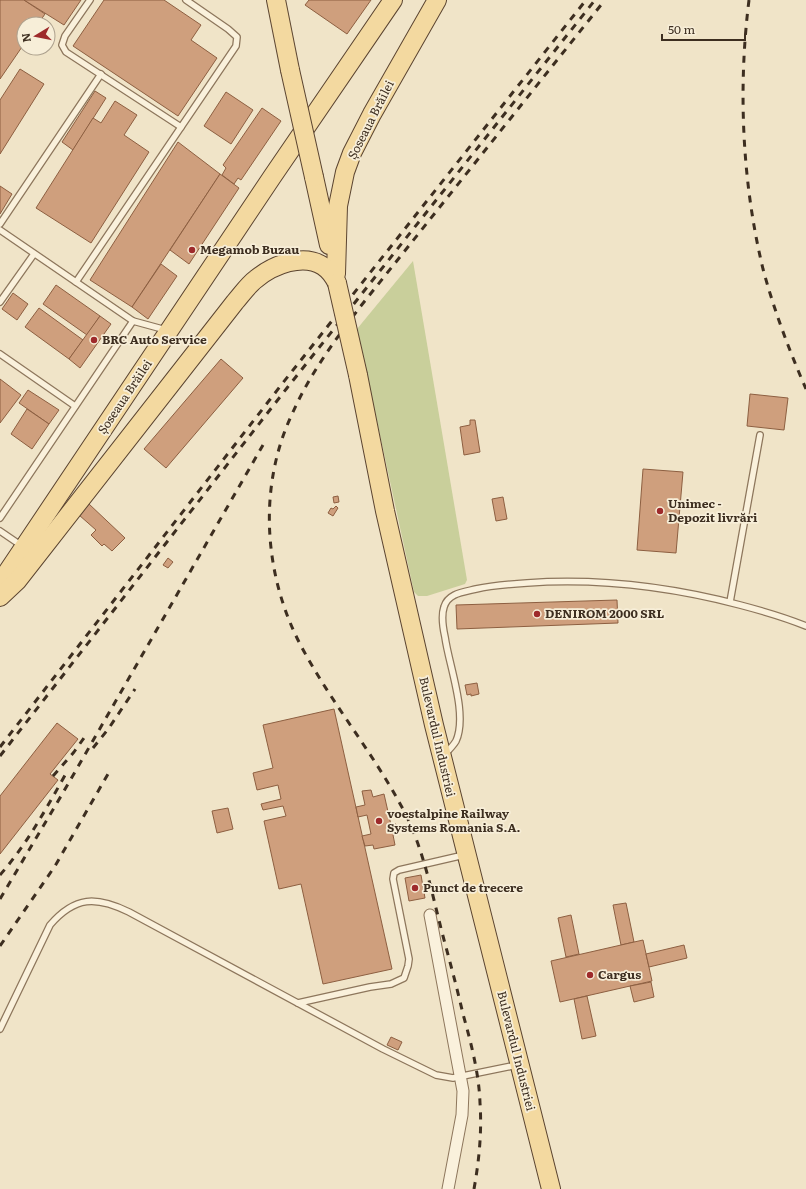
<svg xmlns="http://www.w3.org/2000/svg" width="806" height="1189" font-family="Literata,serif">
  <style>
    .green { fill: #c9cf9b }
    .building { fill: #cf9f7d; stroke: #8d5f41 }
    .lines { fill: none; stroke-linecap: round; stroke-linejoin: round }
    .service-casing { stroke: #8d765c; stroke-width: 8 }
    .minor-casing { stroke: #8d765c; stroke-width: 13 }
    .primary-casing { stroke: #5b4430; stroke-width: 20 }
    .service { stroke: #faf1dc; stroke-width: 5.5 }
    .minor { stroke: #faf1dc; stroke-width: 11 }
    .primary { stroke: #f3d9a0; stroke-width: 18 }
    .rail { stroke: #3d2e20; stroke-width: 3; stroke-dasharray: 7 7; stroke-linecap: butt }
    .primary-bridge-casing { stroke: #5b4430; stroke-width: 20; stroke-linecap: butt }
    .primary-bridge { stroke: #f3d9a0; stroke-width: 18 }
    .poi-dot { fill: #9e2a2b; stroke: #f7eed8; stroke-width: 1.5 }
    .labels { text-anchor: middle; stroke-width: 3.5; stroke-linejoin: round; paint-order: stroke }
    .street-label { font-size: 12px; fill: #3d2e20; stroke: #f7eed8 }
    .poi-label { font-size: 12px; font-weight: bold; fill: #3d2e20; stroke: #f7eed8; text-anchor: start }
  </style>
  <rect width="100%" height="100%" fill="#f0e4c8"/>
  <!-- green -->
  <path class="green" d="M413 261 467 580 465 584 427 596H418L414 592 357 329Z"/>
  <!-- building -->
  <g class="building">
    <path d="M0 0H24L45 14 38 24H24V44L0 79Z"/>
    <path d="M24 0H81L64 25Z"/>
    <path d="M104 0H164L201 25 191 40 217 58 178 116 73 46Z"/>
    <path d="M309 0H371L347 34 305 5Z"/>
    <path d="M20 69 44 84 0 154V100Z"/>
    <path d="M95 91 106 98 73 150 62 142Z"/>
    <path d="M226 92 253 110 231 144 204 126Z"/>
    <path d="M115 101 137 115 124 135 149 152 91 243 36 208 93 118 101 123Z"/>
    <path d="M262 108 281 121 241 180 238 178 234 184 222 175 226 168 223 165Z"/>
    <path d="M178 142 220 174 132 307 90 280Z"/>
    <path d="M220 174 239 188 189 264 170 250Z"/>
    <path d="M0 186 12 194 0 214Z"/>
    <path d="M161 264 177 276 148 319 132 307Z"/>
    <path d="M56 285 100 316 87 335 43 304Z"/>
    <path d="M13 293 28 304 17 320 2 309Z"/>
    <path d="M39 308 83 340 69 359 25 327Z"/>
    <path d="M100 316 111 324 80 368 69 359Z"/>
    <path d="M221 359 243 378 166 468 144 449Z"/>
    <path d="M0 379 21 395 0 423Z"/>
    <path d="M28 390 59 410 49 424 19 403Z"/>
    <path d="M750 394 788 398 784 430 747 426Z"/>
    <path d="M27 409 49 424 32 449 11 434Z"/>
    <path d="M470 420H475L480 452 464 455 460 427 470 425Z"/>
    <path d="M643 469 683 472 676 553 637 550Z"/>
    <path d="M338 496 339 502 334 503 333 497Z"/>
    <path d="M503 497 507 519 496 521 492 499Z"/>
    <path d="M89 504 125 538 112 551 104 544 102 546 91 535 96 530 79 515Z"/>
    <path d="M336 506 338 508 333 516 328 513 331 508 333 509Z"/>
    <path d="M168 558 173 562 168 568 163 565Z"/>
    <path d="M617 600 618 623 457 629 456 605Z"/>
    <path d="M477 683 479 694 471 696V694L467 695 465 685Z"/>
    <path d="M334 709 392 969 323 984 301 884 279 889 264 821 286 816 283 806 263 810 261 804 281 799 278 785 257 790 253 773 273 768 263 725Z"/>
    <path d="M57 723 78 739 50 774 58 780 0 854V796Z"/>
    <path d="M371 790 373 797 384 794 391 825 396 824 398 834 393 835 395 845 374 849 373 845 365 846 362 836 371 834 367 815 358 817 356 807 365 805 362 791Z"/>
    <path d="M228 808 233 829 217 833 212 811Z"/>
    <path d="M421 875 425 898 409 901 405 878Z"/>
    <path d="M626 903 634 942 621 945 613 905Z"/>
    <path d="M571 915 579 954 566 957 558 918Z"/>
    <path d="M643 940 652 981 560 1002 551 961Z"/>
    <path d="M684 945 687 958 649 967 646 954Z"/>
    <path d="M651 982 654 997 634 1002 630 986Z"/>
    <path d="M587 996 596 1036 582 1039 574 999Z"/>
    <path d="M391 1037 402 1042 398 1050 387 1045Z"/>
  </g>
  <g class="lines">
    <defs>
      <g id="service">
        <path d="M90 0 65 36 62 45 66 52 181 127"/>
        <path d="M0 224 101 74"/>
        <path d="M0 230 133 321 166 330"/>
        <path d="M76 282 236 46 237 37 228 29 186 0"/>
        <path d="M0 302 34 254"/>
        <path d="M0 354 75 406"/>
        <path d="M0 518 133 321"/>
        <path d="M0 531 22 546"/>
        <path d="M730 602 760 435"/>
        <path d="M444 755C448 751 453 746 456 741 468 714 449 666 445 637 443 628 441 616 444 607 448 593 464 592 476 589 493 585 510 584 527 583 598 578 671 587 740 605 763 611 784 617 806 626"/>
        <path d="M298 1003 370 987 391 984 404 978 408 966 409 959 393 879 394 873 399 870 464 855"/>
        <path d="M0 1029 50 925C75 896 96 896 129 912L383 1049 436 1075 453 1078 517 1065"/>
      </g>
      <path id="minor" d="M430 915 463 1091 462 1115 448 1189"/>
      <g id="primary">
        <path d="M276 0 290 70"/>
        <path d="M314 177 329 245"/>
        <path d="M336 274 338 206 345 172 352 153 372 114 437 0"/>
        <path d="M358 375 385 511 434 725 551 1189"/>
        <path d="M0 583 272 177 393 0"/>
        <path d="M0 597 17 581 235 302C242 294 248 285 256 279 273 265 303 253 323 266 329 270 334 277 337 283"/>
      </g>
    </defs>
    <!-- service casing -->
    <use href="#service" class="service-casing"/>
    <!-- minor casing -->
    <use href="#minor" class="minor-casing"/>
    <!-- primary casing -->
    <use href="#primary" class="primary-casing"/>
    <!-- service -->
    <use href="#service" class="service"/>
    <!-- minor -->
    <use href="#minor" class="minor"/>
    <!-- primary -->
    <use href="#primary" class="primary"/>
    <!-- rail -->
    <g class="rail">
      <path d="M749 0C738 88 742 182 763 269 774 310 789 350 806 389"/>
      <path d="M0 747 282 384 586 0"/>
      <path d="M93 748 109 728 135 689"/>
      <path d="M0 756 287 388 595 0"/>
      <path d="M53 776 74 752 86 735"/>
      <path d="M0 875C28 843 47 807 68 770"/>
      <path d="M0 899 64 791 263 445"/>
      <path d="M0 946 55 866 108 774"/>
      <path d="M474 1189C479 1161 482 1132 480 1103 479 1073 471 1043 463 1014 457 988 450 962 443 936 432 894 424 851 405 813 376 757 336 709 306 655 264 582 256 489 293 412 310 374 335 340 360 307L605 0"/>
    </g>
    <defs>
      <g id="primary-bridge">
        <path d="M290 70 314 177"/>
        <path d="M337 283 358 375"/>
      </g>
    </defs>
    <!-- primary-bridge casing -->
    <use href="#primary-bridge" class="primary-bridge-casing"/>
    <!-- primary-bridge -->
    <use href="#primary-bridge" class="primary-bridge"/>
  </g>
  <!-- markers -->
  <g class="poi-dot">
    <circle cx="192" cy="250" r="4"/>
    <circle cx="94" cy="340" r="4"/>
    <circle cx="660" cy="511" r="4"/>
    <circle cx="537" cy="614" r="4"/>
    <circle cx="379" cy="821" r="4"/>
    <circle cx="415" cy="888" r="4"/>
    <circle cx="590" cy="975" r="4"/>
  </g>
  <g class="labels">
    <!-- street labels -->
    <g class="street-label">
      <text transform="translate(371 120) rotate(-63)" y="4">Șoseaua Brăilei</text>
      <text transform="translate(125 397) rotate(-56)" y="4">Șoseaua Brăilei</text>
      <text transform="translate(437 737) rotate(77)" y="4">Bulevardul Industriei</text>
      <text transform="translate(516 1051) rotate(76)" y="4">Bulevardul Industriei</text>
    </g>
    <!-- poi labels -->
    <g class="poi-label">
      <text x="200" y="254">Megamob Buzau</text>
      <text x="102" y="344">BRC Auto Service</text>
      <text x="668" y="508">Unimec -<tspan x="668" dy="14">Depozit livrări</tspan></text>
      <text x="545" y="618">DENIROM 2000 SRL</text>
      <text x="387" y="818">voestalpine Railway<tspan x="387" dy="14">Systems Romania S.A.</tspan></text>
      <text x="423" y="892">Punct de trecere</text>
      <text x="598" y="979">Cargus</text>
    </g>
  </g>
  <!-- north arrow -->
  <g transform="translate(36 36) rotate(260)"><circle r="19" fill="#f7eed8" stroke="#ada18e"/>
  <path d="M0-3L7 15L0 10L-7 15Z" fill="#9e2a2b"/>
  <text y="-6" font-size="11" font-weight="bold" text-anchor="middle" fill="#3d2e20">N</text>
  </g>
  <!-- scale -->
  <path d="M662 34v6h83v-6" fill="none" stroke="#3d2e20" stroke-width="2"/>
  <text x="668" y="34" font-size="12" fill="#3d2e20" stroke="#f7eed8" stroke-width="3" paint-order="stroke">50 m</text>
</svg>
